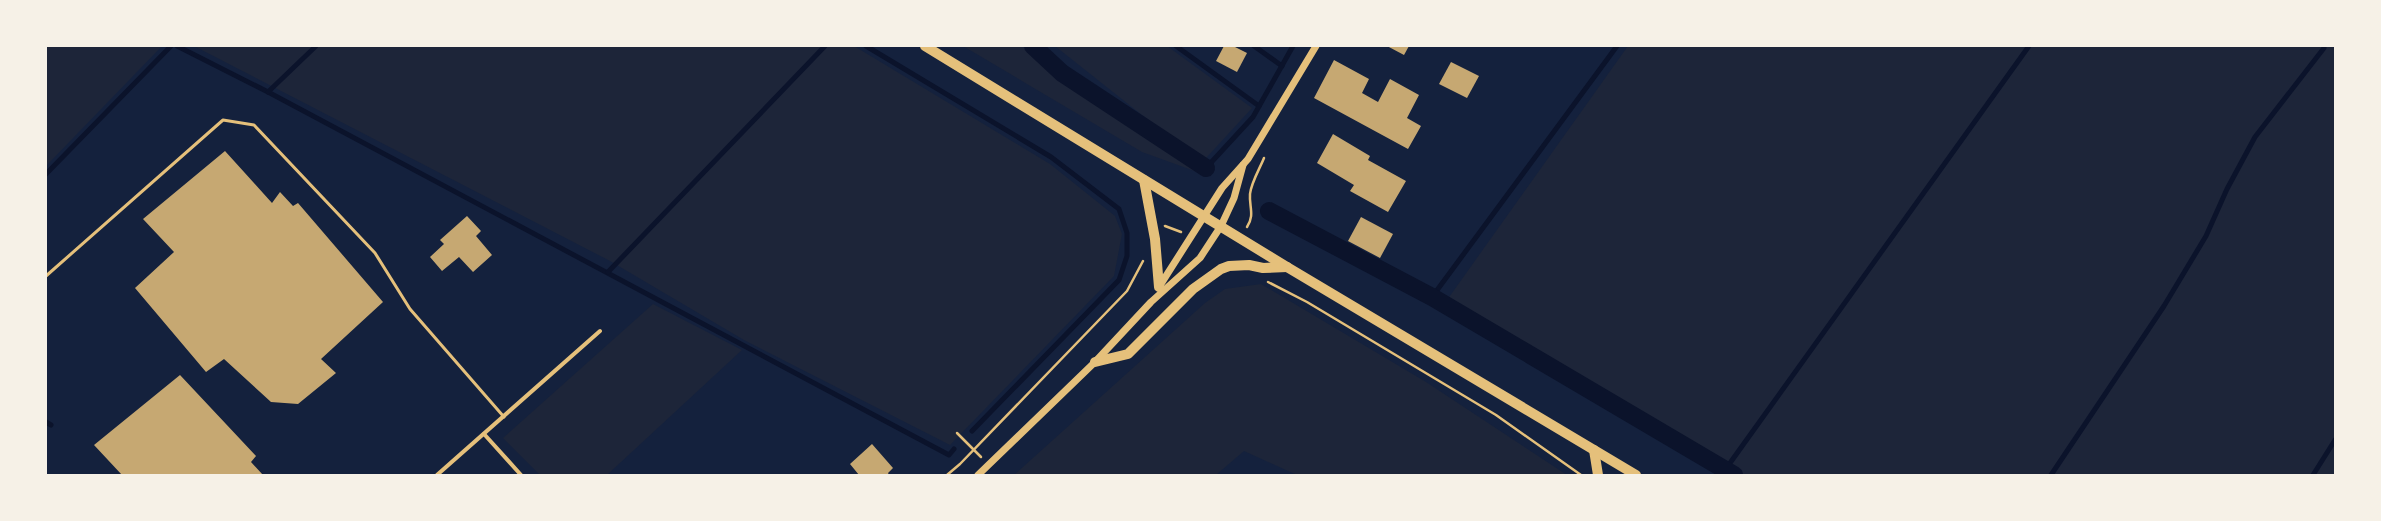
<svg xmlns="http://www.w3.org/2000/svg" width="2381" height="521" font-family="'Roboto Condensed',sans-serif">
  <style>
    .green { fill: #1d2539 }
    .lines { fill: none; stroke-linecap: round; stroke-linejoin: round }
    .stream { stroke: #0b132b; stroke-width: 5 }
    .canal { stroke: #0b132b; stroke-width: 18 }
    .building { fill: #c6a872 }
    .path { stroke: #e5c07b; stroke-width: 2.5 }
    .service { stroke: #e5c07b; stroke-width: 3 }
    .minor { stroke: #e5c07b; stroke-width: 4 }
    .tertiary { stroke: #e5c07b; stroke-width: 7 }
    .primary { stroke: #e5c07b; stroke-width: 10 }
  </style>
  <rect width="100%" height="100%" fill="#14213d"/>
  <!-- green -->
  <g class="green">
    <path d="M46 46H162L46 166Z"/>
    <path d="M194 46H854L1050 164 1115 216 1122 234 1114 276 950 445 744 340 610 261Z"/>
    <path d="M963 46H1022L1060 81 1200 173 1142 152Z"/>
    <path d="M1055 46H1167L1252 108 1206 158 1195 157Z"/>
    <path d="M1628 46H2335V475H1743L1447 300Z"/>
    <path d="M1261 284 1426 382 1567 475H1297L1244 451 1216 475H1014L1205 303 1225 289Z"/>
    <path d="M653 304 742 350 607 475H540L503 438Z"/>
  </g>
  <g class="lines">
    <!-- stream -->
    <g class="stream">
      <path d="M177 46 268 92 949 455 954 449"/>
      <path d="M866 46 1051 157 1119 209 1127 233V256L1119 280 972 431"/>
      <path d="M1176 46 1259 106"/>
      <path d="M1254 46 1282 66"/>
      <path d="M268 92 316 46"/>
      <path d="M1206 168 1253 117 1293 46"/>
      <path d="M46 174 171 46"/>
      <path d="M608 272 825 46"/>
      <path d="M1432 297 1617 46"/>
      <path d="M46 422 51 425"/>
      <path d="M1725 470 2029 46"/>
      <path d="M2051 475 2164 306 2206 236 2227 189 2255 137 2324 48"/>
      <path d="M2313 475 2335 440"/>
    </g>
    <!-- canal -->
    <g class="canal">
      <path d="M1033 46 1062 73 1206 168"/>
      <path d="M1269 211 1432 297 1734 475"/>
    </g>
  </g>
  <!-- building -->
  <g class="building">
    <path d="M1224 46H1233L1247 53 1237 72 1216 61Z"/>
    <path d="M1387 46H1409L1404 55Z"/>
    <path d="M1334 60 1369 79 1362 93 1378 102 1390 79 1419 95 1407 118 1421 126 1408 149 1314 98Z"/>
    <path d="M1451 62 1479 76 1467 98 1439 84Z"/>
    <path d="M1333 134 1370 156 1368 160 1406 181 1388 212 1350 191 1354 185 1317 163Z"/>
    <path d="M225 151 272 203 280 192 293 206 298 203 383 302 321 359 336 373 298 404 271 402 224 359 206 372 135 288 174 252 143 219Z"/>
    <path d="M467 216 481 231 476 236 492 255 473 272 459 257 442 271 430 257 444 244 440 240Z"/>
    <path d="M1361 217 1393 234 1380 258 1348 241Z"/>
    <path d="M180 375 256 456 251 462 263 475H122L94 445Z"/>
    <path d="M872 444 893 468 888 473 889 475H859L850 464Z"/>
  </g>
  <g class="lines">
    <!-- path -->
    <g class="path">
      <path d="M1165 226 1181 232"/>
      <path d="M1247 227C1255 215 1249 207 1250 194 1251 183 1260 168 1264 158"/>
      <path d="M1268 282 1307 302 1496 415 1581 475"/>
      <path d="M957 433 981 457"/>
      <path d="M947 475 960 464 1127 291 1143 261"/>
    </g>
    <!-- service -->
    <path class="service" d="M46 276 223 120 254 125 375 253 410 309 504 417"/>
    <!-- minor -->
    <g class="minor">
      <path d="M484 434 521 475"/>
      <path d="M437 475 600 331"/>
    </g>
    <!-- tertiary -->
    <g class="tertiary">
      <path d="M1159 287 1222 188 1248 159 1316 46"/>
      <path d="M978 475 1095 362 1151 302 1200 258 1221 226 1234 198 1243 165"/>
    </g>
    <!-- primary -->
    <g class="primary">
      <path d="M925 46 1287 267 1636 475"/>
      <path d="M1144 180 1155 239 1159 287"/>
      <path d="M1095 362 1128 354 1193 289 1221 269 1229 266 1249 265 1263 268 1287 267"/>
      <path d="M1594 450 1598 475"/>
    </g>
  </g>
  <!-- border -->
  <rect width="2381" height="521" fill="none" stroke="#f6f1e7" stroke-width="94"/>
</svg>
